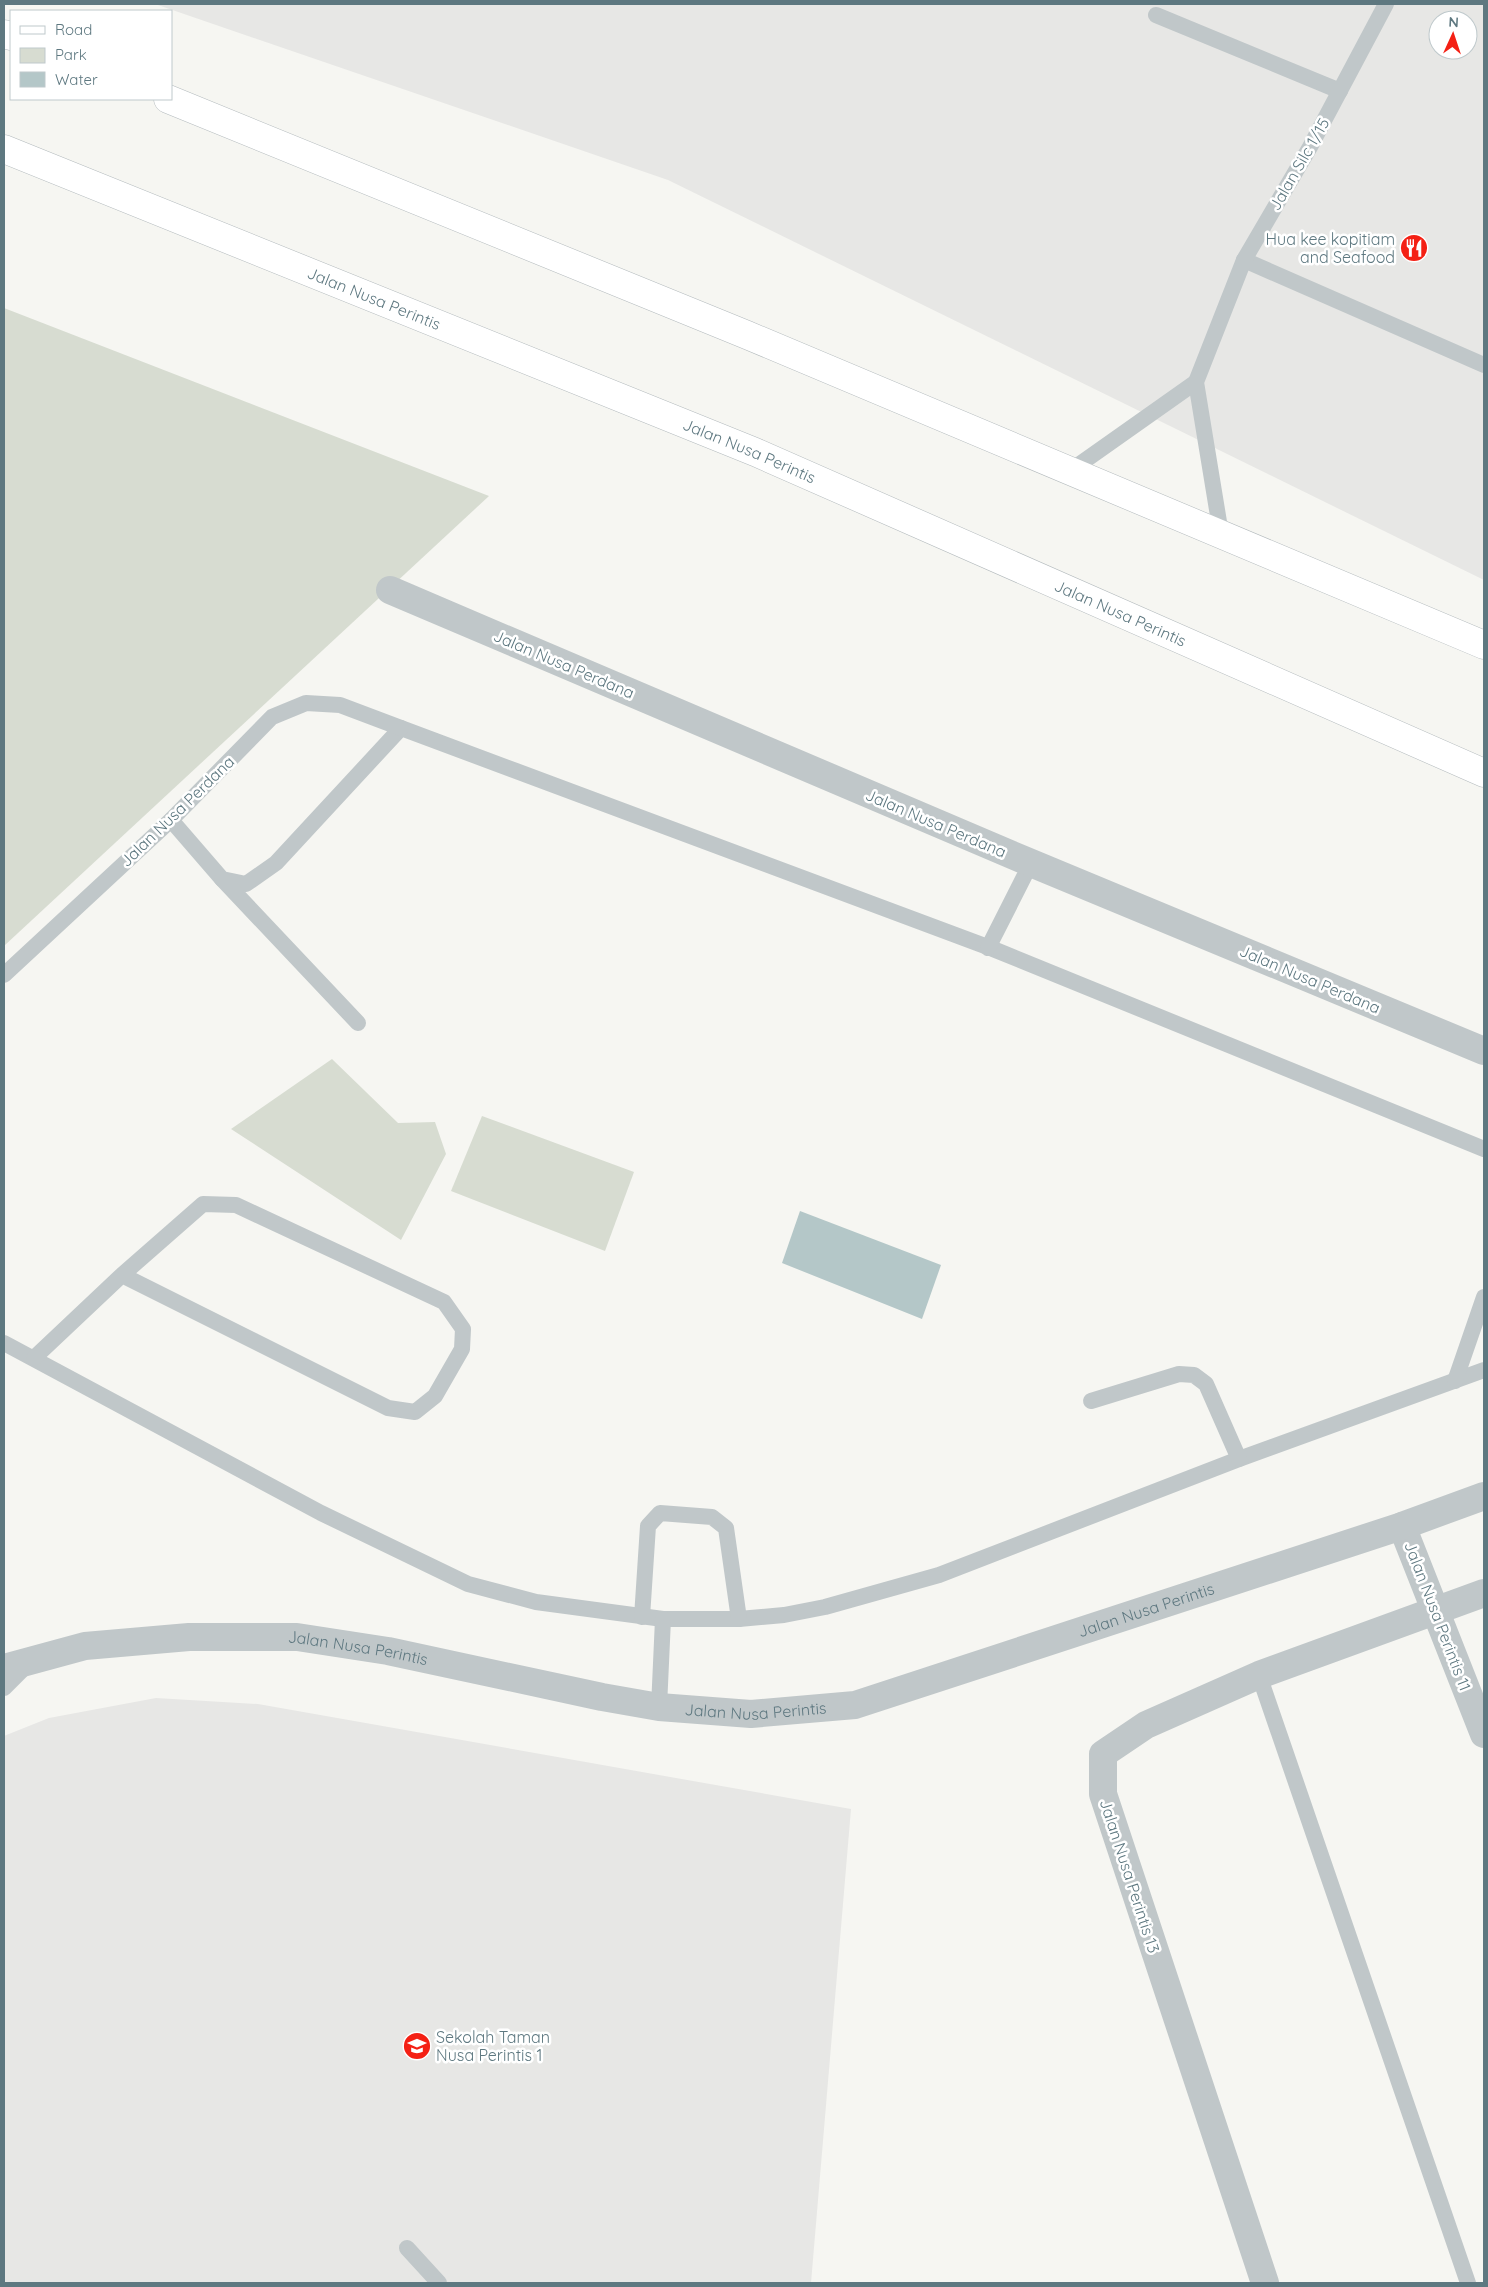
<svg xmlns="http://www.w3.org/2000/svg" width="1488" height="2287" font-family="Quicksand,sans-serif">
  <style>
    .built { fill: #e7e7e5; fill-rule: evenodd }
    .green { fill: #d7dcd1 }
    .water { fill: #b4c7c8 }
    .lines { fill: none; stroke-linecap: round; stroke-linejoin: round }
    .primary-casing { stroke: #b3babd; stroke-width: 29 }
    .service { stroke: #c0c7c9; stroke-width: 16 }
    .minor { stroke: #c0c7c9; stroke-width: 28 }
    .tertiary { stroke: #c0c7c9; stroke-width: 28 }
    .primary { stroke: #fff; stroke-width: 28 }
    .labels { text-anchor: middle; stroke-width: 5; stroke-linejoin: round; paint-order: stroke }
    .street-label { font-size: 16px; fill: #5e7880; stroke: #fff }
    .poi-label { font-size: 16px; fill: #5e7880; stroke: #fff; text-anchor: end }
  </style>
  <rect width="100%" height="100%" fill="#f6f6f2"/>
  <!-- built -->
  <g class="built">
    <path d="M155 4H1484V580L668 180ZM1438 20H1468V50H1438Z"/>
    <path d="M156 1698 258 1704 851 1809 811 2283H4V1736L49 1718Z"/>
  </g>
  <!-- green -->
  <g class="green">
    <path d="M4 308 489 496 4 946Z"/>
    <path d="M332 1059 398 1123 435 1122 446 1154 401 1240 231 1129Z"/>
    <path d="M482 1116 634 1172 605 1251 451 1191Z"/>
  </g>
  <!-- water -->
  <path class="water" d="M800 1211 941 1265 922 1319 782 1263Z"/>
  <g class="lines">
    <defs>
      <g id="primary">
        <path d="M4 34 11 36"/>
        <path d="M168 99 747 335 1484 645"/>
        <path id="s2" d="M4 149 755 452 1484 773"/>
      </g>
    </defs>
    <!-- primary casing -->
    <use href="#primary" class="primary-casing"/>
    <!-- service -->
    <g class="service">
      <path d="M1156 15 1340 91"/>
      <path d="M1244 260 1484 365"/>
      <path d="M1070 471 1196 382"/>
      <path d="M1221 534 1196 382 1244 260 1310 147 1386 4"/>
      <path d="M171 820 222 879 246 884 276 863 401 728 993 949 1484 1149"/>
      <path d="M222 879 358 1023"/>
      <path d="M988 948 1031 863"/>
      <path d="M4 975 171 820 272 717 306 703 340 705 401 728"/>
      <path d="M4 1343 321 1513 468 1584 536 1602 663 1619H739L784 1615 825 1607 939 1575 1239 1459 1484 1370"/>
      <path d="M34 1358 122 1275 203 1204 236 1205 444 1302 463 1329 462 1349 435 1396 415 1412 388 1408 122 1275"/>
      <path d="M1455 1381 1484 1297"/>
      <path d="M1091 1401 1179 1374 1194 1375 1206 1384 1239 1459"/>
      <path d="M642 1617 648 1526 660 1513 712 1517 726 1528 739 1619"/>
      <path d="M1259 1675 1468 2283"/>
      <path d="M4 1688 26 1666"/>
      <path d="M659 1707 663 1619"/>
      <path d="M407 2248 439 2283"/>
    </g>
    <!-- minor -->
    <g class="minor">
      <path d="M390 590 1031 863 1484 1051"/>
      <path d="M1402 1526 1484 1734"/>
      <path d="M1265 2283 1103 1794V1754L1146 1725 1259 1675 1484 1593"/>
    </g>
    <!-- tertiary -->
    <path class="tertiary" id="s1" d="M4 1668 85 1646 189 1637H297L388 1651 602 1697 659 1707 751 1714 855 1705 1402 1526 1484 1496"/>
    <!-- primary -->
    <use href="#primary" class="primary"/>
  </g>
  <!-- icons -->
  <defs>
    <symbol id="restaurant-disc" viewBox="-11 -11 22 22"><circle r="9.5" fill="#f42014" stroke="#fff"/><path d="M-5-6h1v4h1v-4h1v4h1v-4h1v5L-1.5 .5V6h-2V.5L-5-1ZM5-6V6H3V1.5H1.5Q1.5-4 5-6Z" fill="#fff"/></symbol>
    <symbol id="school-disc" viewBox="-11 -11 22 22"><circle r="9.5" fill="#f42014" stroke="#fff"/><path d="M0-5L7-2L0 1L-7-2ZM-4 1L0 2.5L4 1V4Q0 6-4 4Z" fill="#fff"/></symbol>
  </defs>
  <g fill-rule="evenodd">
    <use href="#restaurant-disc" x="1398" y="232" width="32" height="32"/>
    <use href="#school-disc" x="401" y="2030" width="32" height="32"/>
  </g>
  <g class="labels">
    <!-- street labels -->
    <g class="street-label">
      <text transform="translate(1299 164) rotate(-60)" y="6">Jalan Silc 1/15</text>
      <text dy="6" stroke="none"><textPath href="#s2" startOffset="399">Jalan Nusa Perintis</textPath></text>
      <text dy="6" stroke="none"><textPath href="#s2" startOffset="804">Jalan Nusa Perintis</textPath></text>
      <text dy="6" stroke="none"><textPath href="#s2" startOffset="1209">Jalan Nusa Perintis</textPath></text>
      <text transform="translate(564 664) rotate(23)" y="6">Jalan Nusa Perdana</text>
      <text transform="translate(177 811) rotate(-44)" y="6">Jalan Nusa Perdana</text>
      <text transform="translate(936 823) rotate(23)" y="6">Jalan Nusa Perdana</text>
      <text transform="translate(1310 979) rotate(23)" y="6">Jalan Nusa Perdana</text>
      <text dy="6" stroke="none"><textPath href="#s1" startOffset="1168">Jalan Nusa Perintis</textPath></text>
      <text transform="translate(1438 1616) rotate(69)" y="6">Jalan Nusa Perintis 11</text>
      <text dy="6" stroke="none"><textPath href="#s1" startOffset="358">Jalan Nusa Perintis</textPath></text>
      <text dy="6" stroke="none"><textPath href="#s1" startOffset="762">Jalan Nusa Perintis</textPath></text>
      <text transform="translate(1130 1876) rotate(72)" y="6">Jalan Nusa Perintis 13</text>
    </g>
    <!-- poi labels -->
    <g class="poi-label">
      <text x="1395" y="245">Hua kee kopitiam<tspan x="1395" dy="18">and Seafood</tspan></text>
      <text x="436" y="2043" text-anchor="start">Sekolah Taman<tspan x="436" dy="18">Nusa Perintis 1</tspan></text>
    </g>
  </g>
  <!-- border -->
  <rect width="1488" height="2287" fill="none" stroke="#5e7880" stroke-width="10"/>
  <!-- legend -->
  <rect x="10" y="10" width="162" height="90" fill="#ffffff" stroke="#bfc9cc"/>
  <rect x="20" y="26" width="25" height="8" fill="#ffffff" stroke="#bfc9cc"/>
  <text x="55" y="35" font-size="15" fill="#5e7880">Road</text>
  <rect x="20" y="48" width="25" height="15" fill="#d7dcd1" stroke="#bfc9cc"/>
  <text x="55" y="60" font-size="15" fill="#5e7880">Park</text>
  <rect x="20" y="72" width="25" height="15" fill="#b4c7c8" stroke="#bfc9cc"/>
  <text x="55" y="85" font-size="15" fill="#5e7880">Water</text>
  <!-- north arrow -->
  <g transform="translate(1453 35) rotate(3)"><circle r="24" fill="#ffffff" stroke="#bfc9cc"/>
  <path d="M0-4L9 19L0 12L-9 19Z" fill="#f42014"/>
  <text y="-8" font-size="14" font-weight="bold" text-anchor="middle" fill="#5e7880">N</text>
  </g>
</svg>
